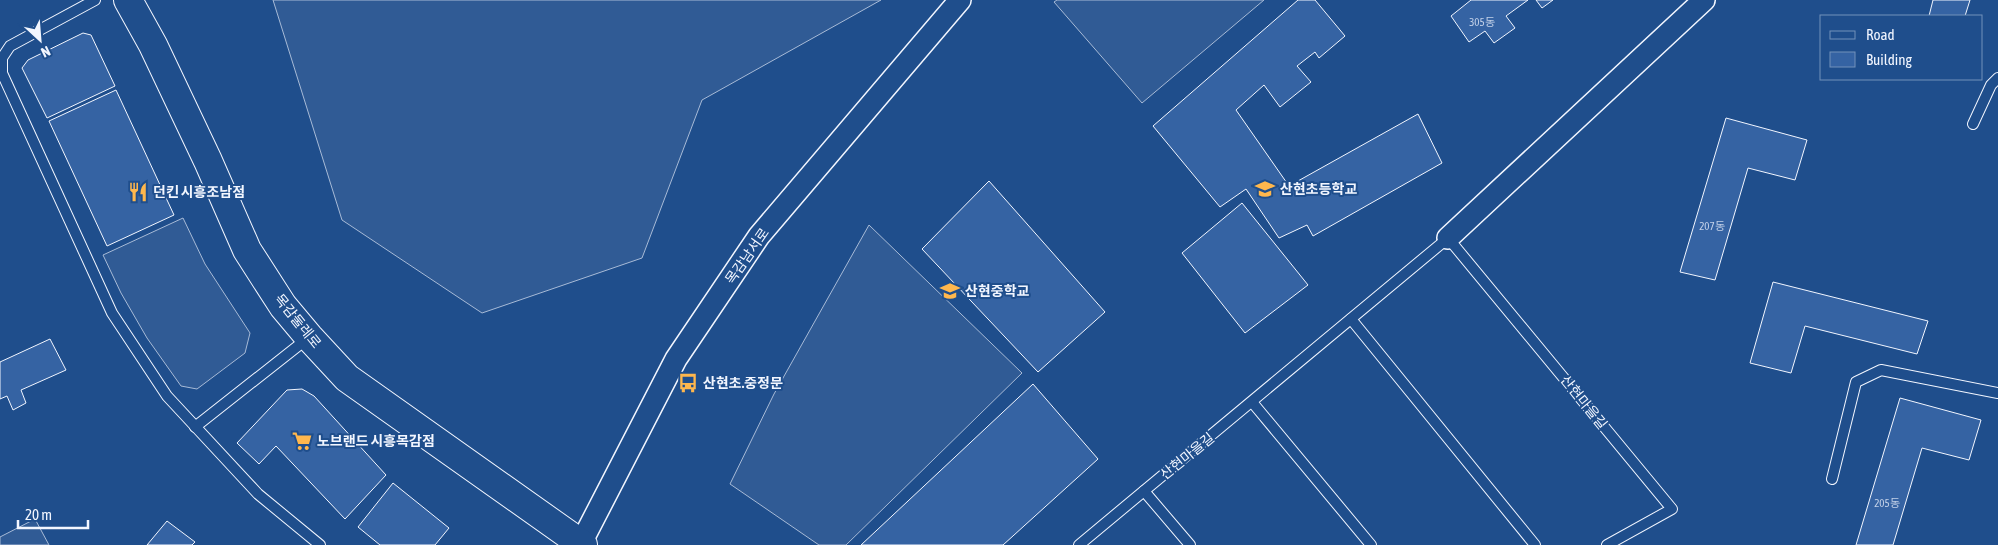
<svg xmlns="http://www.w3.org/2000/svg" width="1998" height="545" font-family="'Asap Condensed','Noto Sans KR',sans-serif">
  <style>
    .built { fill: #305b95; stroke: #a8bbd7 }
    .building { fill: #3563a3; stroke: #f2f6ff }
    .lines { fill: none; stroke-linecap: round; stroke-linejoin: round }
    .lane-casing { stroke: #f2f6ff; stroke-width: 12 }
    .street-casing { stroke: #f2f6ff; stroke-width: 24 }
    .secondary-casing { stroke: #f2f6ff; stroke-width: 30 }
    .lane { stroke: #1f4e8c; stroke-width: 10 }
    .street { stroke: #1f4e8c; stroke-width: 21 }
    .secondary { stroke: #1f4e8c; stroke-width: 28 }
    .labels { text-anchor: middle; stroke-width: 4; stroke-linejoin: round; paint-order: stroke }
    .number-label { font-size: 11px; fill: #c3d1e8 }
    .poi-label { font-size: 14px; font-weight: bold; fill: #f2f6ff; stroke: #1f4e8c; text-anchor: start }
    .street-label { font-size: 14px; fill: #f2f6ff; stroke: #1f4e8c }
  </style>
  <rect width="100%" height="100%" fill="#1f4e8c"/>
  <!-- built -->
  <g class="built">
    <path d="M273 0H881L702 100 642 258 482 313 342 220Z"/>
    <path d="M1057 0H1264L1142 103 1054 2Z"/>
    <path d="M183 218 205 264 250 333 245 353 197 389 181 386 147 338 121 293 103 255Z"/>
    <path d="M869 225 1022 373 846 545H819L730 484 774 394Z"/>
    <path d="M35 519 49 545H0V537Z"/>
  </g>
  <!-- building -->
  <g class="building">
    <path d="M1298 0H1315L1345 36 1319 58 1315 52 1297 66 1311 82 1280 107 1264 85 1236 110 1289 186 1418 114 1442 163 1313 236 1307 225 1279 238 1246 189 1220 207 1153 126Z"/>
    <path d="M1471 0H1528L1506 16 1515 28 1494 43 1485 31 1469 42 1451 16Z"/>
    <path d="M1536 0H1553L1542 8Z"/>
    <path d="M1933 0H1970L1965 16H1929Z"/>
    <path d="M83 33 91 35 115 86 47 118 22 68 28 60Z"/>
    <path d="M116 90 174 215 107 246 49 121Z"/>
    <path d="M1726 118 1807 140 1795 180 1748 168 1715 280 1680 272Z"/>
    <path d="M989 181 1105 312 1038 372 922 249Z"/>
    <path d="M1242 203 1308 285 1245 333 1182 253Z"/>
    <path d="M1773 282 1928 321 1917 354 1805 326 1791 373 1750 363Z"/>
    <path d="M50 339 66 370 21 390 26 403 13 410 7 396 0 399V362Z"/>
    <path d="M1033 384 1098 459 1003 545H861Z"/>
    <path d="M302 389 314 396 386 475 345 519 276 446 259 464 237 443 287 390Z"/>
    <path d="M1900 398 1981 420 1969 460 1922 448 1893 545H1856Z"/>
    <path d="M393 483 449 528 435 545H380L358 527Z"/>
    <path d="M167 521 195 542 192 545H147Z"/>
  </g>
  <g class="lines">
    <defs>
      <g id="lane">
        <path d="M95 0 10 46 2 58V73L112 313 167 396 258 494 320 545"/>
        <path d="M1973 124 1991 85 1998 78"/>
        <path d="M1351 319 1535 545"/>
        <path d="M1252 402 1371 545"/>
        <path d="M195 427 308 338"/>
        <path d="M1832 479 1856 382 1881 370 1998 393"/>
        <path d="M1144 491 1190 545"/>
        <path d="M1079 545 1448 238 1672 509 1607 545"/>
      </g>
      <g id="street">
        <path d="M1448 238 1704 0"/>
        <path d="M580 545 676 359 759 236 960 0"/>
      </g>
      <path id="secondary" d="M128 0 153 45 208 161 247 250 283 306 309 337 347 378 583 545"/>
    </defs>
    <!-- lane casing -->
    <use href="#lane" class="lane-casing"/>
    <!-- street casing -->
    <use href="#street" class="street-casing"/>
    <!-- secondary casing -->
    <use href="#secondary" class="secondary-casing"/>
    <!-- lane -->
    <use href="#lane" class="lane"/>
    <!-- street -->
    <use href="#street" class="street"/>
    <!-- secondary -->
    <use href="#secondary" class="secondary"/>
  </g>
  <!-- icons -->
  <defs>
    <symbol id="school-bare" viewBox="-9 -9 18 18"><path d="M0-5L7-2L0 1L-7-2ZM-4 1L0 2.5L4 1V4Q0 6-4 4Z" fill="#ffb74d" stroke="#1f4e8c" stroke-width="2.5" paint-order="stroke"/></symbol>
    <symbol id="restaurant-bare" viewBox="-9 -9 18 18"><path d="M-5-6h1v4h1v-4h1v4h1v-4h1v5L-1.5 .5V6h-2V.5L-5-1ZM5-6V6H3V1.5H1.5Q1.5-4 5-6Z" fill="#ffb74d" stroke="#1f4e8c" stroke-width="2.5" paint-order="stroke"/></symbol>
    <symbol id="bus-bare" viewBox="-9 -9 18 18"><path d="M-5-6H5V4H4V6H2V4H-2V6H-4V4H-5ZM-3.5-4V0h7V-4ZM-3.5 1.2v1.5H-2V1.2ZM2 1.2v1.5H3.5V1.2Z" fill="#ffb74d" stroke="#1f4e8c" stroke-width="2.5" paint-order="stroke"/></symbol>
    <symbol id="supermarket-bare" viewBox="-9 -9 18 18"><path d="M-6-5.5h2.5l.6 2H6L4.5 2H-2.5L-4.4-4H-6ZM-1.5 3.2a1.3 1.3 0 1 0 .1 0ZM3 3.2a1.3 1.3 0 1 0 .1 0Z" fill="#ffb74d" stroke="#1f4e8c" stroke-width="2.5" paint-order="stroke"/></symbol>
  </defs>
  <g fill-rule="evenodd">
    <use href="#school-bare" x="1251" y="175" width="28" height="28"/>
    <use href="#restaurant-bare" x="124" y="178" width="28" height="28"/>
    <use href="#school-bare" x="936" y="277" width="28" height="28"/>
    <use href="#bus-bare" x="674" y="369" width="28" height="28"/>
    <use href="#supermarket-bare" x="288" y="427" width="28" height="28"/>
  </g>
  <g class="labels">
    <!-- number labels -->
    <g class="number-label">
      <text x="1482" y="26">305동</text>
      <text x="1712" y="230">207동</text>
      <text x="1887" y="507">205동</text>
    </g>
    <!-- poi labels -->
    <g class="poi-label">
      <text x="1280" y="194">산현초등학교</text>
      <text x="153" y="197">던킨 시흥조남점</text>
      <text x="965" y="296">산현중학교</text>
      <text x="703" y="388">산현초.중정문</text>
      <text x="317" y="446">노브랜드 시흥목감점</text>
    </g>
    <!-- street labels -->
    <g class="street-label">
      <text transform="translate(747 256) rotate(-55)" y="5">목감남서로</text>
      <text transform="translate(298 321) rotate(51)" y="5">목감둘레로</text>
      <text transform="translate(1584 402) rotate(51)" y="5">산현마을길</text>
      <text transform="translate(1187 456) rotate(-39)" y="5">산현마을길</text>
    </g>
  </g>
  <!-- legend -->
  <rect x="1820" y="15" width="162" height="65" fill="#1f4e8c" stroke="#7391ba"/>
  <rect x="1830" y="31" width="25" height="8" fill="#1f4e8c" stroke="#7391ba"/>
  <text x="1866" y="40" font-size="15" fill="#f2f6ff">Road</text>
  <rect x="1830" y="52" width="25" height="15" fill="#3563a3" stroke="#7391ba"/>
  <text x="1866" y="65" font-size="15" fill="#f2f6ff">Building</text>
  <!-- north arrow -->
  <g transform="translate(40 40) rotate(154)" stroke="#1f4e8c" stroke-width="4" paint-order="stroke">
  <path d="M0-4L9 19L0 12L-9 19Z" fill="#f2f6ff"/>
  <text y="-8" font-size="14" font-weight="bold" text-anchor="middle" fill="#f2f6ff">N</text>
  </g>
  <!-- scale -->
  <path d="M18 520v8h70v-8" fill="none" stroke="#f2f6ff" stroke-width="2.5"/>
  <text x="25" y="520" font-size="15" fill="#f2f6ff" stroke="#1f4e8c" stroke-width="4" paint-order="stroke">20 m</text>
</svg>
